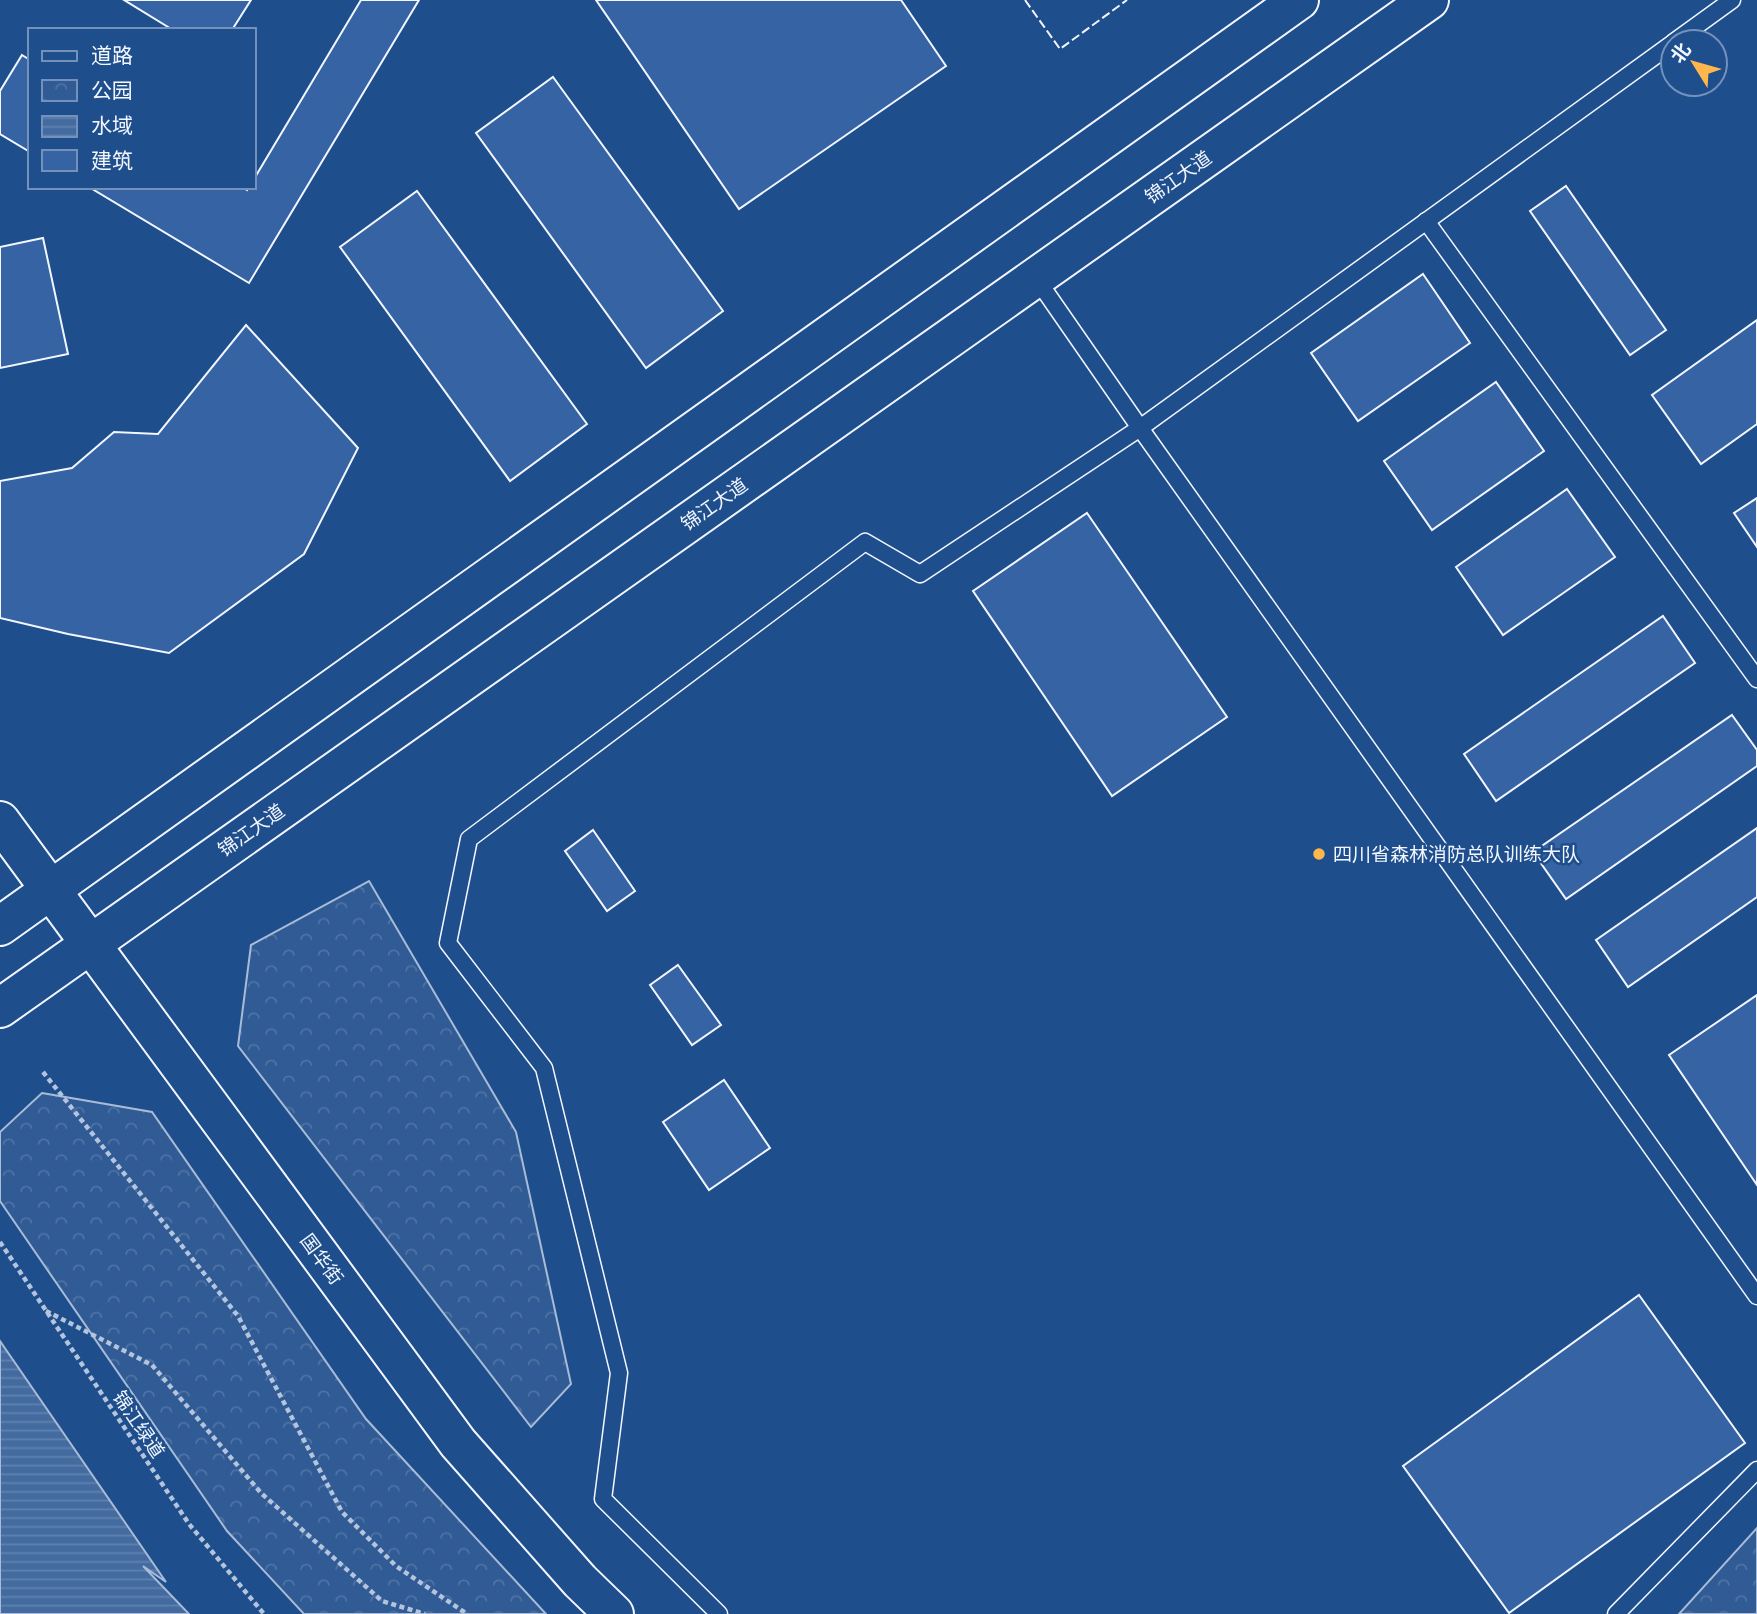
<svg xmlns="http://www.w3.org/2000/svg" width="1757" height="1614" font-family="Commissioner,'Noto Sans SC',sans-serif">
  <style>
    .park { fill: url(#park-crowns); stroke: #a8bbd7; stroke-width: 2 }
    .water { fill: url(#water-rules); stroke: #a8bbd7; stroke-width: 2 }
    .building { fill: #3563a3; stroke: #f2f6ff; stroke-width: 2 }
    .lines { fill: none; stroke-linecap: round; stroke-linejoin: round }
    .service-casing { stroke: #f2f6ff; stroke-width: 19 }
    .tertiary-casing { stroke: #f2f6ff; stroke-width: 42 }
    .secondary-casing { stroke: #f2f6ff; stroke-width: 42 }
    .path { stroke: #b3c4dc; stroke-width: 4.5; stroke-dasharray: 5 3.5; stroke-linecap: butt }
    .service { stroke: #1f4e8c; stroke-width: 16 }
    .tertiary { stroke: #1f4e8c; stroke-width: 38 }
    .secondary { stroke: #1f4e8c; stroke-width: 38 }
    .fence { stroke: #f2f6ff; stroke-width: 2; stroke-dasharray: 9 3.5; stroke-linecap: butt }
    .poi-dot { fill: #ffb74d; stroke: #1f4e8c; stroke-width: 2.5 }
    .labels { text-anchor: middle; stroke-width: 5; stroke-linejoin: round; paint-order: stroke }
    .street-label { font-size: 19px; fill: #f2f6ff; stroke: #1f4e8c }
    .poi-label { font-size: 19px; fill: #f2f6ff; stroke: #1f4e8c; text-anchor: start }
  </style>
  <defs>
    <pattern id="park-crowns" width="20" height="18" patternUnits="userSpaceOnUse" patternTransform="scale(1.75)"><rect width="20" height="18" fill="#305b95"/><path d="M2 6a3 3 0 1 1 6 0M12 15a3 3 0 1 1 6 0" fill="none" stroke="#4e73a5"/></pattern>
    <pattern id="water-rules" width="6" height="5" patternUnits="userSpaceOnUse" patternTransform="scale(1.75)"><rect width="6" height="5" fill="#446ba0"/><path d="M0 2.5h6" fill="none" stroke="#5f81ae"/></pattern>
  </defs>
  <rect width="100%" height="100%" fill="#1f4e8c"/>
  <!-- park -->
  <g class="park">
    <path d="M369 881 516 1132 571 1384 531 1427 238 1046 251 945Z"/>
    <path d="M42 1093 152 1112 366 1419 546 1614H304L227 1531 0 1201V1132Z"/>
    <path d="M1757 1528V1614H1679Z"/>
  </g>
  <!-- water -->
  <path class="water" d="M0 1341 166 1582 143 1566 189 1614H0Z"/>
  <!-- building -->
  <g class="building">
    <path d="M124 0H251L232 30H173Z"/>
    <path d="M361 0H419L249 283 89 187H243L247 190 249 187H254V179Z"/>
    <path d="M596 0H901L946 66 739 209Z"/>
    <path d="M22 55 30 60V152L0 134V91Z"/>
    <path d="M553 77 723 311 646 368 476 133Z"/>
    <path d="M1566 186 1666 330 1630 355 1530 211Z"/>
    <path d="M417 191 587 424 510 481 340 247Z"/>
    <path d="M43 238 68 354 0 368V247Z"/>
    <path d="M1423 274 1470 343 1358 421 1311 353Z"/>
    <path d="M1757 320V424L1701 464 1652 395Z"/>
    <path d="M246 325 358 448 304 554 169 653 68 634 0 618V481L72 468 114 432 158 434Z"/>
    <path d="M1496 382 1544 451 1432 530 1384 461Z"/>
    <path d="M1567 489 1615 557 1503 635 1456 567Z"/>
    <path d="M1757 498V547L1734 513Z"/>
    <path d="M1087 513 1227 717 1112 796 973 591Z"/>
    <path d="M1663 616 1695 663 1496 801 1464 754Z"/>
    <path d="M1732 715 1757 750V766L1566 899 1533 852Z"/>
    <path d="M1757 828V897L1628 987 1596 940Z"/>
    <path d="M593 830 635 891 607 911 565 851Z"/>
    <path d="M678 965 721 1025 692 1045 650 985Z"/>
    <path d="M1757 995V1185L1669 1055Z"/>
    <path d="M724 1080 770 1148 709 1190 663 1122Z"/>
    <path d="M1639 1295 1745 1443 1509 1613 1403 1466Z"/>
  </g>
  <g class="lines">
    <defs>
      <g id="service">
        <path d="M1674 42 1732 0"/>
        <path d="M1426 221 1757 679"/>
        <path d="M1036 278 1140 428 1757 1296"/>
        <path d="M719 1614 603 1499 619 1373 544 1068 448 943 469 839 865 542 920 574 1140 428 1673 43"/>
        <path d="M1616 1614 1757 1470"/>
      </g>
      <path id="tertiary" d="M0 821 458 1443 580 1581 614 1614"/>
      <g id="secondary">
        <path d="M0 926 1299 0"/>
        <path d="M0 1008 1429 0"/>
      </g>
    </defs>
    <!-- service casing -->
    <use href="#service" class="service-casing"/>
    <!-- tertiary casing -->
    <use href="#tertiary" class="tertiary-casing"/>
    <!-- secondary casing -->
    <use href="#secondary" class="secondary-casing"/>
    <!-- path -->
    <g class="path">
      <path d="M43 1072 238 1316 342 1512 396 1566 467 1614"/>
      <path d="M0 1242 189 1524 264 1614"/>
      <path d="M46 1311 152 1365 261 1493 382 1601 425 1614"/>
    </g>
    <!-- service -->
    <use href="#service" class="service"/>
    <!-- tertiary -->
    <use href="#tertiary" class="tertiary"/>
    <!-- secondary -->
    <use href="#secondary" class="secondary"/>
    <!-- fence -->
    <path class="fence" d="M1025 0 1060 49 1127 0"/>
  </g>
  <!-- markers -->
  <circle class="poi-dot" cx="1319" cy="854" r="7"/>
  <g class="labels">
    <!-- street labels -->
    <g class="street-label">
      <text transform="translate(1178 177) rotate(-35)" y="7">锦江大道</text>
      <text transform="translate(714 504) rotate(-35)" y="7">锦江大道</text>
      <text transform="translate(251 830) rotate(-35)" y="7">锦江大道</text>
      <text transform="translate(322 1259) rotate(54)" y="7">国华街</text>
      <text transform="translate(139 1424) rotate(56)" y="7">锦江绿道</text>
    </g>
    <!-- poi labels -->
    <g class="poi-label">
      <text x="1333" y="861">四川省森林消防总队训练大队</text>
    </g>
  </g>
  <!-- legend -->
  <rect x="28" y="28" width="228" height="161" fill="#1f4e8c" stroke="#7391ba" stroke-width="2"/>
  <rect x="42" y="51" width="35" height="10" fill="#1f4e8c" stroke="#7391ba" stroke-width="2"/>
  <text x="91" y="63" font-size="21" fill="#f2f6ff">道路</text>
  <rect x="42" y="80" width="35" height="21" fill="url(#park-crowns)" stroke="#7391ba" stroke-width="2"/>
  <text x="91" y="98" font-size="21" fill="#f2f6ff">公园</text>
  <rect x="42" y="116" width="35" height="21" fill="url(#water-rules)" stroke="#7391ba" stroke-width="2"/>
  <text x="91" y="133" font-size="21" fill="#f2f6ff">水域</text>
  <rect x="42" y="150" width="35" height="21" fill="#3563a3" stroke="#7391ba" stroke-width="2"/>
  <text x="91" y="168" font-size="21" fill="#f2f6ff">建筑</text>
  <!-- north arrow -->
  <g transform="translate(1694 63) rotate(307)"><circle r="33" fill="#1f4e8c" stroke="#7391ba" stroke-width="2"/>
  <path d="M0-5L12 26L0 18L-12 26Z" fill="#ffb74d"/>
  <text y="-10" font-size="19" font-weight="bold" text-anchor="middle" fill="#f2f6ff">北</text>
  </g>
</svg>
